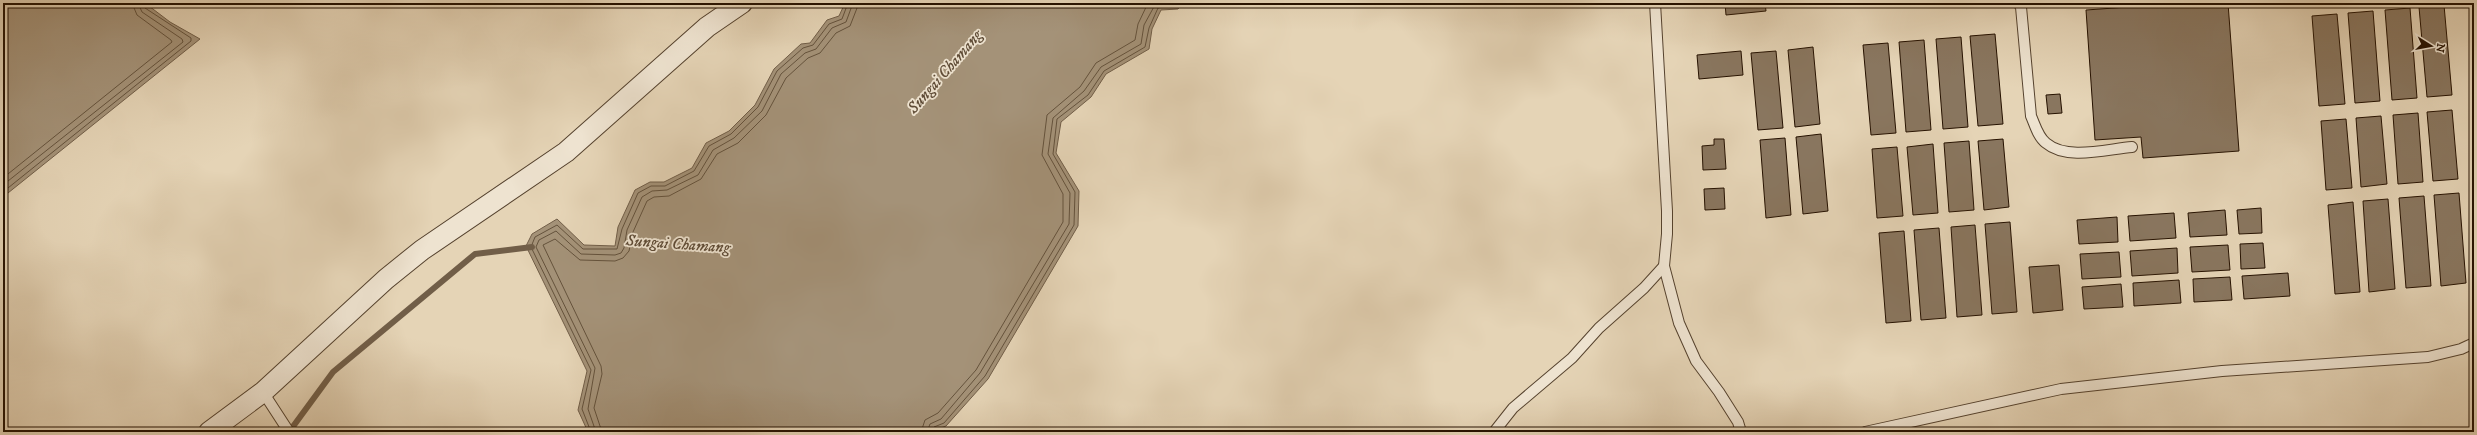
<svg xmlns="http://www.w3.org/2000/svg" width="2477" height="435" font-family="'IM FELL DW Pica',serif">
  <style>
    .water { fill: #a49278; stroke: #715e48 }
    .lines { fill: none; stroke-linecap: round; stroke-linejoin: round }
    .shore { stroke: #64523c; stroke-width: 1 }
    .stream { stroke: #715e48; stroke-width: 6 }
    .building { fill: #89765f; stroke: #251100 }
    .lane-casing { stroke: #55422e; stroke-width: 12 }
    .street-casing { stroke: #55422e; stroke-width: 22 }
    .lane { stroke: #eee3d0; stroke-width: 10 }
    .street { stroke: #eee3d0; stroke-width: 20 }
    .labels { text-anchor: middle; stroke-width: 3.5; stroke-linejoin: round; paint-order: stroke }
    .water-label { font-size: 16px; font-style: italic; fill: #5e4b36; stroke: #eee3d0 }
  </style>
  <rect width="100%" height="100%" fill="#e5d4b6"/>
  <filter id="stains"><feTurbulence type="fractalNoise" baseFrequency=".005" numOctaves="4"/><feColorMatrix values="0 0 0 0 .2 0 0 0 0 .09 0 0 0 0 .02 0 0 0 .5 -.17"/></filter>
  <radialGradient id="worn" r=".72"><stop offset=".6" stop-color="#630" stop-opacity="0"/><stop offset="1" stop-color="#630" stop-opacity=".3"/></radialGradient>
  <!-- water -->
  <g class="water">
    <path d="M3 3H145L170 22 200 39 3 197Z"/>
    <path d="M845 3H1183L1178 9 1161 10 1152 29 1149 49 1106 74 1091 97 1061 122 1056 153 1079 191 1078 226 988 379 946 426 931 432H588L578 410 587 371 526 246 532 234 557 219 584 245 615 246 618 227 635 190 650 182H664L692 168 706 143 729 131 755 105 774 69 801 44 810 43 827 20 839 16Z"/>
  </g>
  <g class="lines">
    <!-- shore -->
    <g class="shore">
      <path d="M3 178 172 42 171 40 137 15 132 3"/>
      <path d="M3 185 183 42 182 39 142 12 138 3"/>
      <path d="M3 192 191 41V38L145 8 143 3"/>
      <path d="M591 432 582 409 591 370 531 247 535 237 557 225 583 249H617L622 229 638 193 651 186H665L694 171 709 146 731 134 758 107 777 71 803 48 813 45 829 24 842 19 848 3"/>
      <path d="M596 432 588 409 595 368 536 247 539 240 556 231 581 254 615 255 621 253 624 248 627 230 642 197 652 191 667 190 698 175 713 150 734 138 762 111 781 74 805 53 816 49 832 28 846 22 853 3"/>
      <path d="M602 432 594 408 602 374 601 366 543 245 555 239 580 260 615 261 623 258 629 251 633 232 647 201 654 197 669 196 701 179 717 154 738 143 766 115 786 78 808 58 820 53 836 33 850 26 859 3"/>
      <path d="M921 432 925 420 938 413 976 370 1063 222V194L1042 155 1047 115 1080 87 1096 63 1135 40 1138 24 1148 3"/>
      <path d="M927 432 930 424 941 419 980 373 1069 224 1070 193 1048 154 1053 118 1084 91 1101 67 1141 44 1144 25 1156 3"/>
      <path d="M932 432 934 427 944 423 985 376 1074 225 1075 192 1053 154 1057 119 1088 95 1104 71 1145 47 1149 28 1158 8 1178 3"/>
    </g>
    <!-- stream -->
    <path class="stream" d="M289 432 333 372 475 254 532 247"/>
  </g>
  <!-- building -->
  <g class="building">
    <path d="M1725 3H1765L1766 11 1726 15Z"/>
    <path d="M2184 3H2228L2239 151 2143 158 2141 137 2095 140 2086 10Z"/>
    <path d="M2444 5 2452 95 2427 97 2419 7Z"/>
    <path d="M2410 8 2417 98 2392 100 2385 10Z"/>
    <path d="M2373 11 2380 101 2355 103 2348 13Z"/>
    <path d="M2337 14 2345 104 2319 106 2312 16Z"/>
    <path d="M1995 34 2003 124 1978 126 1970 36Z"/>
    <path d="M1961 37 1968 127 1943 129 1936 39Z"/>
    <path d="M1924 40 1931 130 1906 132 1899 42Z"/>
    <path d="M1888 43 1896 133 1871 135 1863 45Z"/>
    <path d="M1813 47 1820 124 1795 127 1788 50Z"/>
    <path d="M1741 51 1743 75 1699 79 1697 55Z"/>
    <path d="M1776 51 1783 128 1758 130 1751 53Z"/>
    <path d="M2060 94 2062 113 2048 114 2046 95Z"/>
    <path d="M2452 110 2458 179 2433 181 2427 112Z"/>
    <path d="M2418 113 2423 182 2398 184 2393 115Z"/>
    <path d="M2381 116 2387 184 2361 187 2356 118Z"/>
    <path d="M2346 119 2352 188 2326 190 2321 121Z"/>
    <path d="M1821 134 1828 211 1803 214 1796 137Z"/>
    <path d="M1785 138 1791 215 1766 218 1760 140Z"/>
    <path d="M1714 139H1724L1726 169 1703 170 1702 146 1714 145Z"/>
    <path d="M2003 139 2009 207 1984 210 1978 141Z"/>
    <path d="M1969 141 1974 210 1949 212 1944 143Z"/>
    <path d="M1933 144 1938 213 1913 215 1907 147Z"/>
    <path d="M1897 147 1903 216 1877 218 1872 149Z"/>
    <path d="M1724 188 1725 209 1705 210 1704 189Z"/>
    <path d="M2459 193 2466 283 2441 286 2434 195Z"/>
    <path d="M2424 196 2431 286 2406 288 2399 198Z"/>
    <path d="M2388 199 2395 289 2369 292 2363 201Z"/>
    <path d="M2353 202 2360 292 2335 294 2328 205Z"/>
    <path d="M2261 208 2262 233 2239 234 2237 210Z"/>
    <path d="M2225 210 2227 235 2190 237 2188 213Z"/>
    <path d="M2174 213 2176 238 2130 241 2128 216Z"/>
    <path d="M2117 217 2118 242 2079 244 2077 220Z"/>
    <path d="M2010 222 2017 312 1992 314 1985 224Z"/>
    <path d="M1975 225 1982 315 1957 317 1951 227Z"/>
    <path d="M1939 228 1946 318 1921 320 1914 230Z"/>
    <path d="M1904 231 1911 321 1886 323 1879 233Z"/>
    <path d="M2263 243 2265 268 2241 269 2240 244Z"/>
    <path d="M2228 245 2230 270 2192 272 2190 247Z"/>
    <path d="M2177 248 2178 273 2132 276 2130 251Z"/>
    <path d="M2119 252 2121 277 2082 279 2080 254Z"/>
    <path d="M2059 265 2063 310 2033 313 2029 267Z"/>
    <path d="M2288 273 2290 296 2244 299 2242 276Z"/>
    <path d="M2230 277 2232 300 2194 302 2193 279Z"/>
    <path d="M2179 280 2181 303 2134 306 2133 283Z"/>
    <path d="M2121 284 2123 307 2084 309 2082 287Z"/>
  </g>
  <g class="lines">
    <defs>
      <g id="lane">
        <path d="M1655 3 1667 211V234L1664 266 1679 323 1696 361 1719 392 1738 422 1741 432"/>
        <path d="M2018 3 2021 7 2031 116C2035 125 2038 137 2046 143 2067 161 2107 149 2132 147"/>
        <path d="M263 392 289 432"/>
        <path d="M1494 432 1513 408 1572 358 1599 328 1644 288 1664 266"/>
        <path d="M1865 432 2061 389 2222 371 2428 357 2461 349 2474 343"/>
      </g>
      <path id="street" d="M209 432 263 392 386 279 422 250 566 152 707 27 742 3"/>
    </defs>
    <!-- lane casing -->
    <use href="#lane" class="lane-casing"/>
    <!-- street casing -->
    <use href="#street" class="street-casing"/>
    <!-- lane -->
    <use href="#lane" class="lane"/>
    <!-- street -->
    <use href="#street" class="street"/>
  </g>
  <g class="labels">
    <!-- water labels -->
    <g class="water-label">
      <text transform="translate(944 71) rotate(-49)" y="6">Sungai Chamang</text>
      <text transform="translate(678 243) rotate(4)" y="6">Sungai Chamang</text>
    </g>
  </g>
  <!-- margin -->
  <rect width="2477" height="435" fill="none" stroke="#e5d4b6" stroke-width="16"/>
  <rect x="4" y="4" width="2469" height="427" fill="none" stroke="#251100" stroke-width="2"/>
  <rect x="8" y="8" width="2461" height="419" fill="none" stroke="#251100"/>
  <!-- north arrow -->
  <g transform="translate(2431 46) rotate(101)" stroke="#eee3d0" stroke-width="3" paint-order="stroke">
  <path d="M0-3L7 15L0 10L-7 15Z" fill="#251100"/>
  <text y="-6" font-size="11" font-weight="bold" text-anchor="middle" fill="#251100">N</text>
  </g>
  <rect width="100%" height="100%" filter="url(#stains)"/>
  <rect width="100%" height="100%" fill="url(#worn)"/>
</svg>
